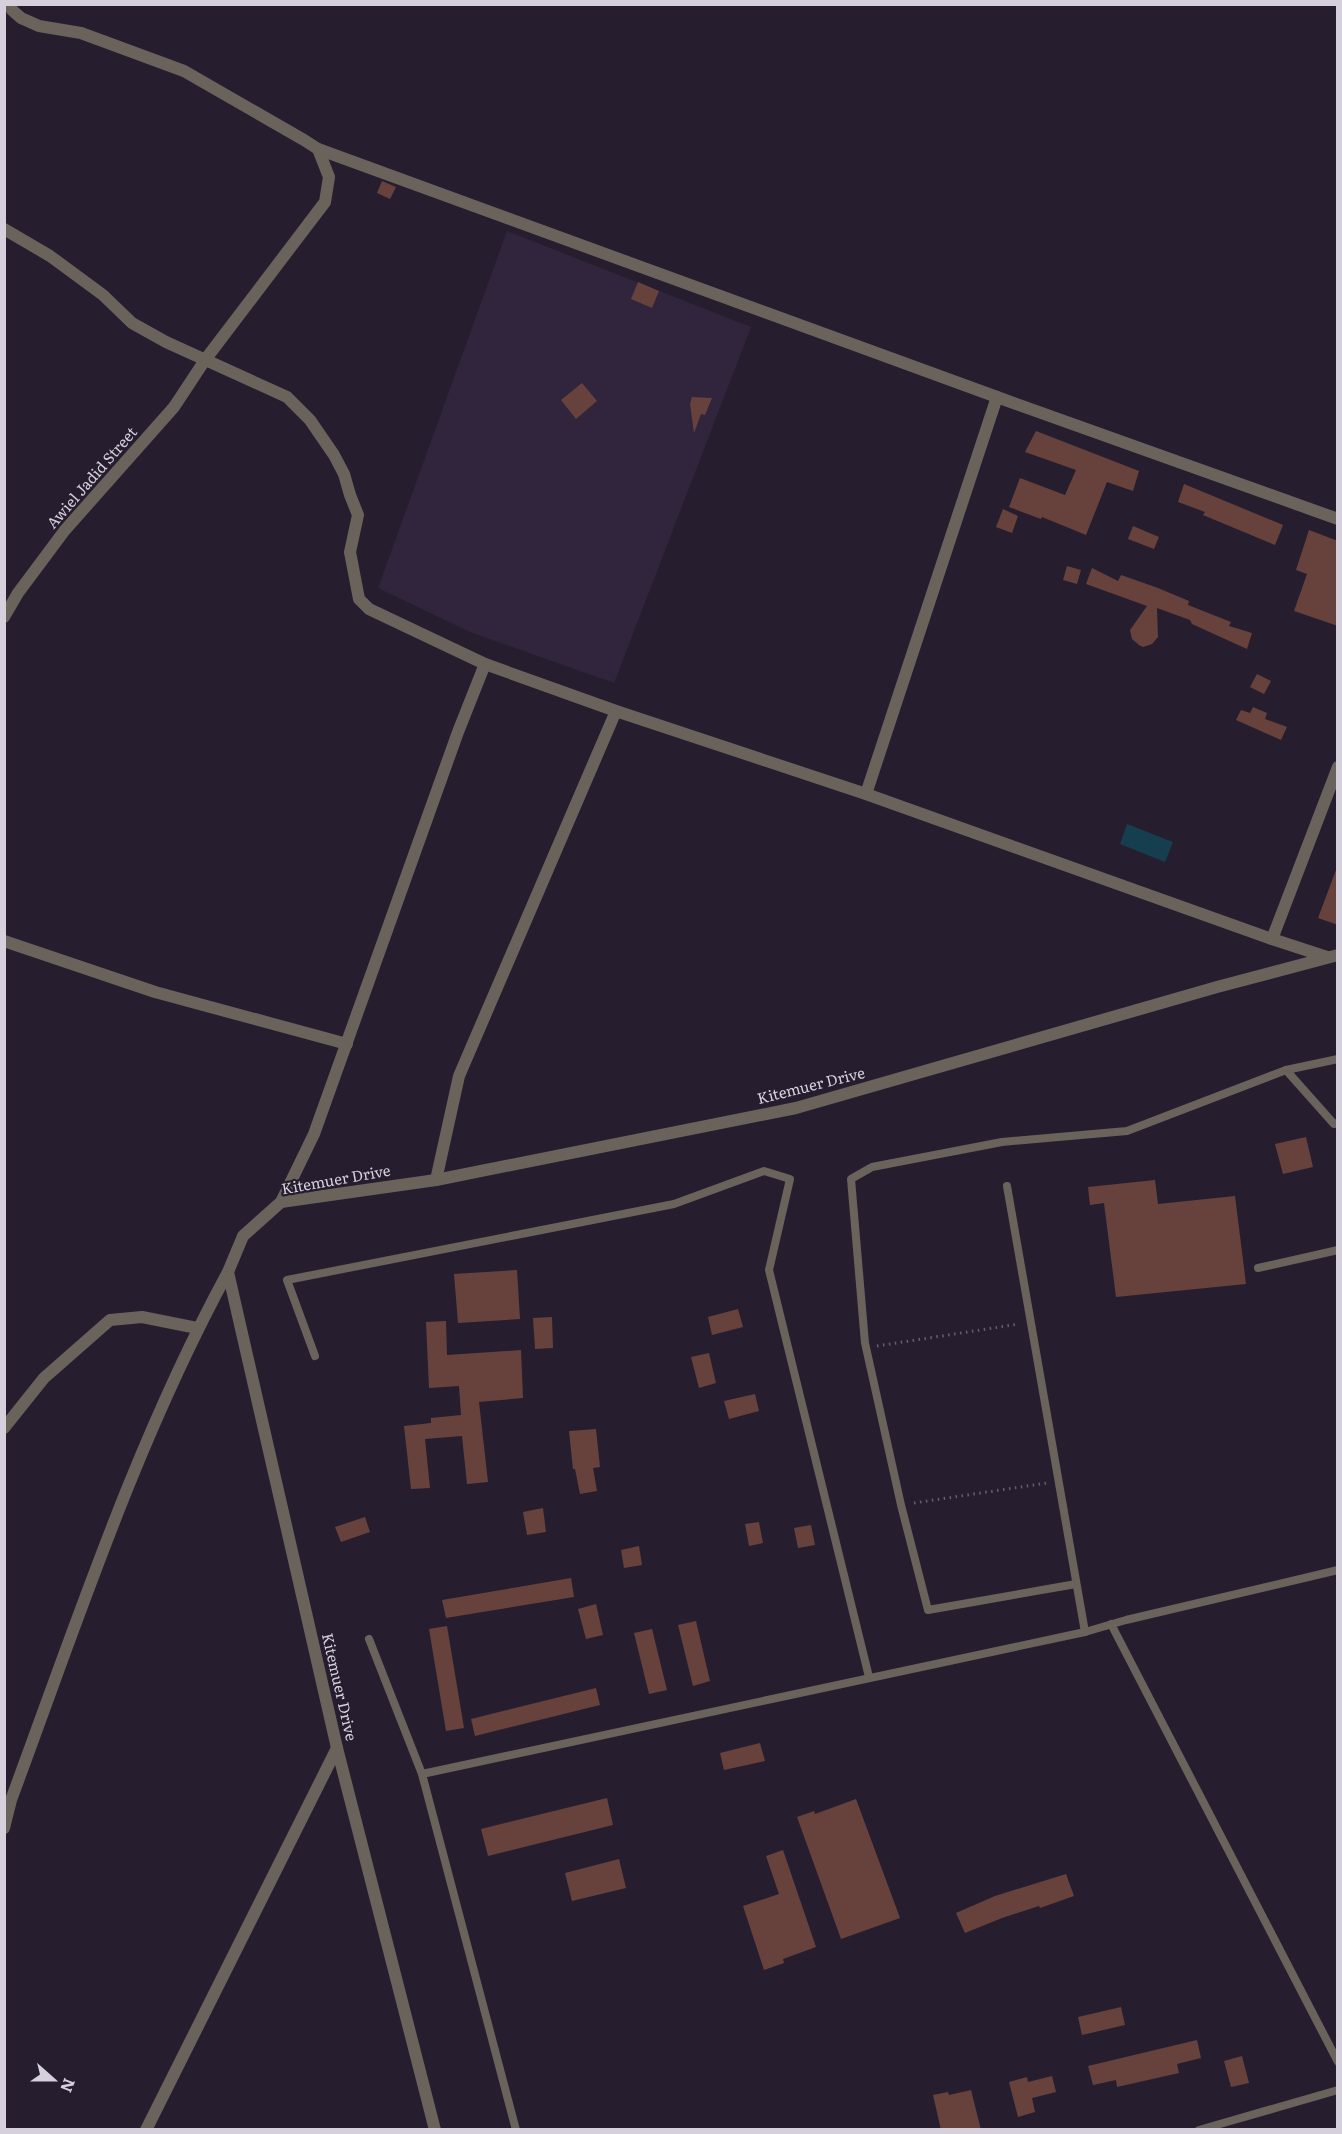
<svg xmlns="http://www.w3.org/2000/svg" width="1342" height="2134" font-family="Literata,serif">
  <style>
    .built { fill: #30253c }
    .water { fill: #153f4f }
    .building { fill: #67423c }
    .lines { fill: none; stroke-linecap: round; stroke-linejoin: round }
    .path { stroke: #665f6e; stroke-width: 3; stroke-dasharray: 1.5 4.5; stroke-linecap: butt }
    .lane { stroke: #6a635c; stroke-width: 8 }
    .street { stroke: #6a635c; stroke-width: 12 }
    .labels { text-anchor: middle; stroke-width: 4.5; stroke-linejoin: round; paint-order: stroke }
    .street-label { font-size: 15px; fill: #d5d0db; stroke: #261e2f }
  </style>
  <rect width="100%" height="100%" fill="#261e2f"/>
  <!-- built -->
  <path class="built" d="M507 231 751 327 614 683 470 632 378 588Z"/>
  <!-- water -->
  <path class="water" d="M1127 824 1173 842 1165 862 1120 844Z"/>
  <!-- building -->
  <g class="building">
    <path d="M382 181 396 187 390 199 377 193Z"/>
    <path d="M638 282 659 291 652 308 631 299Z"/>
    <path d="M582 383 597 401 576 419 561 400Z"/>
    <path d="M692 397 712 398 705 415 701 414 694 433 690 404Z"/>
    <path d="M1036 431 1139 471 1133 491 1107 482 1086 535 1042 517 1041 519 1009 507 1020 478 1065 495 1076 470 1025 452Z"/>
    <path d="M1184 484 1283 525 1275 545 1203 515 1205 512 1178 502Z"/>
    <path d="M1003 509 1018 516 1012 533 996 527Z"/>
    <path d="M1133 526 1159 537 1154 549 1128 539Z"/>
    <path d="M1309 530 1338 541V626L1294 611 1307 574 1296 570Z"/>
    <path d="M1067 566 1081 570 1077 584 1063 580Z"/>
    <path d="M1092 568 1118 581 1121 575 1158 588 1189 601 1188 605 1231 622 1229 626 1252 633 1247 649 1192 624 1190 620 1157 608 1158 637 1152 644 1143 647 1139 645 1132 639 1130 630 1147 606 1086 584Z"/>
    <path d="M1257 674 1271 681 1264 694 1250 687Z"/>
    <path d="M1253 707 1267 713 1265 719 1287 727 1281 740 1236 720 1241 710 1250 713Z"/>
    <path d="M1336 870H1338V925L1318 918Z"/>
    <path d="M1306 1137 1313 1167 1283 1174 1275 1144Z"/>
    <path d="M1155 1180 1158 1204 1235 1196 1246 1284 1116 1297 1104 1203 1090 1205 1088 1187Z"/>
    <path d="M517 1270 520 1319 458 1323 454 1274Z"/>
    <path d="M738 1309 743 1327 712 1335 708 1317Z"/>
    <path d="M552 1317 553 1348 535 1349 533 1318Z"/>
    <path d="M446 1321 447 1355 521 1350 523 1398 479 1402 488 1482 467 1484 462 1436 425 1439 430 1488 411 1489 404 1426 431 1423V1418L461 1415 459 1386 429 1388 426 1322Z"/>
    <path d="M709 1353 716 1383 699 1388 691 1357Z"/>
    <path d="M755 1394 759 1411 729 1419 724 1401Z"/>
    <path d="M596 1429 600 1467 593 1468 597 1491 580 1494 575 1469H573L569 1431Z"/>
    <path d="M543 1508 546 1532 527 1535 523 1512Z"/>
    <path d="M365 1517 370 1532 341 1542 335 1527Z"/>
    <path d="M759 1522 763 1543 749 1546 745 1524Z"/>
    <path d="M811 1525 815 1545 798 1548 794 1528Z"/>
    <path d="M639 1546 642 1565 624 1568 621 1550Z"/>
    <path d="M571 1578 574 1597 446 1618 442 1600Z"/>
    <path d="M596 1604 603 1635 586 1639 578 1609Z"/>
    <path d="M696 1621 710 1681 693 1686 678 1625Z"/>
    <path d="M447 1626 464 1728 446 1731 429 1629Z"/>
    <path d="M652 1629 667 1690 649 1694 634 1633Z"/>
    <path d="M596 1688 600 1705 475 1736 471 1719Z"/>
    <path d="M760 1743 765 1761 724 1770 720 1753Z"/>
    <path d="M607 1798 613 1825 488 1856 481 1829Z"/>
    <path d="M856 1799 900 1918 841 1939 797 1817 814 1811 815 1814Z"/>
    <path d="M783 1850 816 1947 783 1959 784 1963 764 1970 743 1906 779 1894 766 1856Z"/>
    <path d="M619 1859 626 1888 572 1901 565 1873Z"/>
    <path d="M1066 1874 1074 1896 1040 1908 1039 1906 1002 1918 965 1933 956 1913 995 1896Z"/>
    <path d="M1121 2007 1125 2025 1082 2035 1078 2017Z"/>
    <path d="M1197 2040 1201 2058 1177 2064 1179 2073 1117 2087 1116 2080 1093 2085 1088 2066Z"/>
    <path d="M1242 2056 1249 2083 1231 2087 1224 2061Z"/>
    <path d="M1052 2076 1056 2092 1032 2098 1035 2112 1018 2117 1009 2082 1027 2077 1028 2082Z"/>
    <path d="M971 2090 981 2130H941L933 2095 948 2092 949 2095Z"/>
  </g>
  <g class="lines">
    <!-- path -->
    <g class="path">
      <path d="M877 1346 1019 1324"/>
      <path d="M914 1503 1047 1483"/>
    </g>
    <!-- lane -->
    <g class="lane">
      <path d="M1286 1070 1334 1124 1338 1123"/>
      <path d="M1007 1186 1085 1632"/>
      <path d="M1258 1268 1338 1250"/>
      <path d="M315 1356 287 1280 674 1204 764 1171 790 1179 769 1270 869 1677"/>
      <path d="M1076 1584 928 1610 901 1505 865 1343 851 1179 872 1167 1002 1142 1127 1131 1286 1070 1338 1059"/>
      <path d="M1111 1624 1338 2062"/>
      <path d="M369 1639 422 1774 516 2130"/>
      <path d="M422 1774 1085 1632 1126 1620 1338 1570"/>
      <path d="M1199 2130 1338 2090"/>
    </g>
    <!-- street -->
    <g class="street">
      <path d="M318 149 997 397 1338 519"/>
      <path d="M4 229 50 256 103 295 132 323 166 342 287 397 310 420 334 455 344 474 350 495 358 515 350 552 359 599 369 609 485 664 616 711 866 794 1272 939 1327 957"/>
      <path d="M4 617 18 593 65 530 174 407 205 360 325 202 329 177 318 149 304 140 184 71 81 33 39 26 21 18 12 10 10 4"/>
      <path d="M866 794 997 397"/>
      <path d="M1272 939 1338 767"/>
      <path d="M4 941 155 992 347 1044"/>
      <path d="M436 1180 459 1076 616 711"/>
      <path d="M281 1202 314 1134 458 732 485 664"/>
      <path d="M4 1428 44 1378 110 1320 142 1317 197 1328"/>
      <path d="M4 1828 11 1800C77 1622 137 1439 228 1272"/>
      <path d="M146 2130 337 1748"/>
      <path d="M435 2130 337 1748 228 1272 243 1236 281 1202 436 1180 796 1108 1217 987 1338 955"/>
    </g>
  </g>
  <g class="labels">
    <!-- street labels -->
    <g class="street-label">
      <text transform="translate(92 478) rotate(-49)" y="5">Awiel Jadid Street</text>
      <text transform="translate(811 1086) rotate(-14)" y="5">Kitemuer Drive</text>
      <text transform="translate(336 1180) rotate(-10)" y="5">Kitemuer Drive</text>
      <text transform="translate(339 1687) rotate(77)" y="5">Kitemuer Drive</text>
    </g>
  </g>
  <!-- border -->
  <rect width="1342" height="2134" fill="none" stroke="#d5d0db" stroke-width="12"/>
  <!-- north arrow -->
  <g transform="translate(54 2080) rotate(111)" stroke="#261e2f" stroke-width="4.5" paint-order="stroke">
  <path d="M0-4.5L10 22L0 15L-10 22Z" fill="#d5d0db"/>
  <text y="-9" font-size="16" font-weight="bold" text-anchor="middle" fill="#d5d0db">N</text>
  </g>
</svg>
